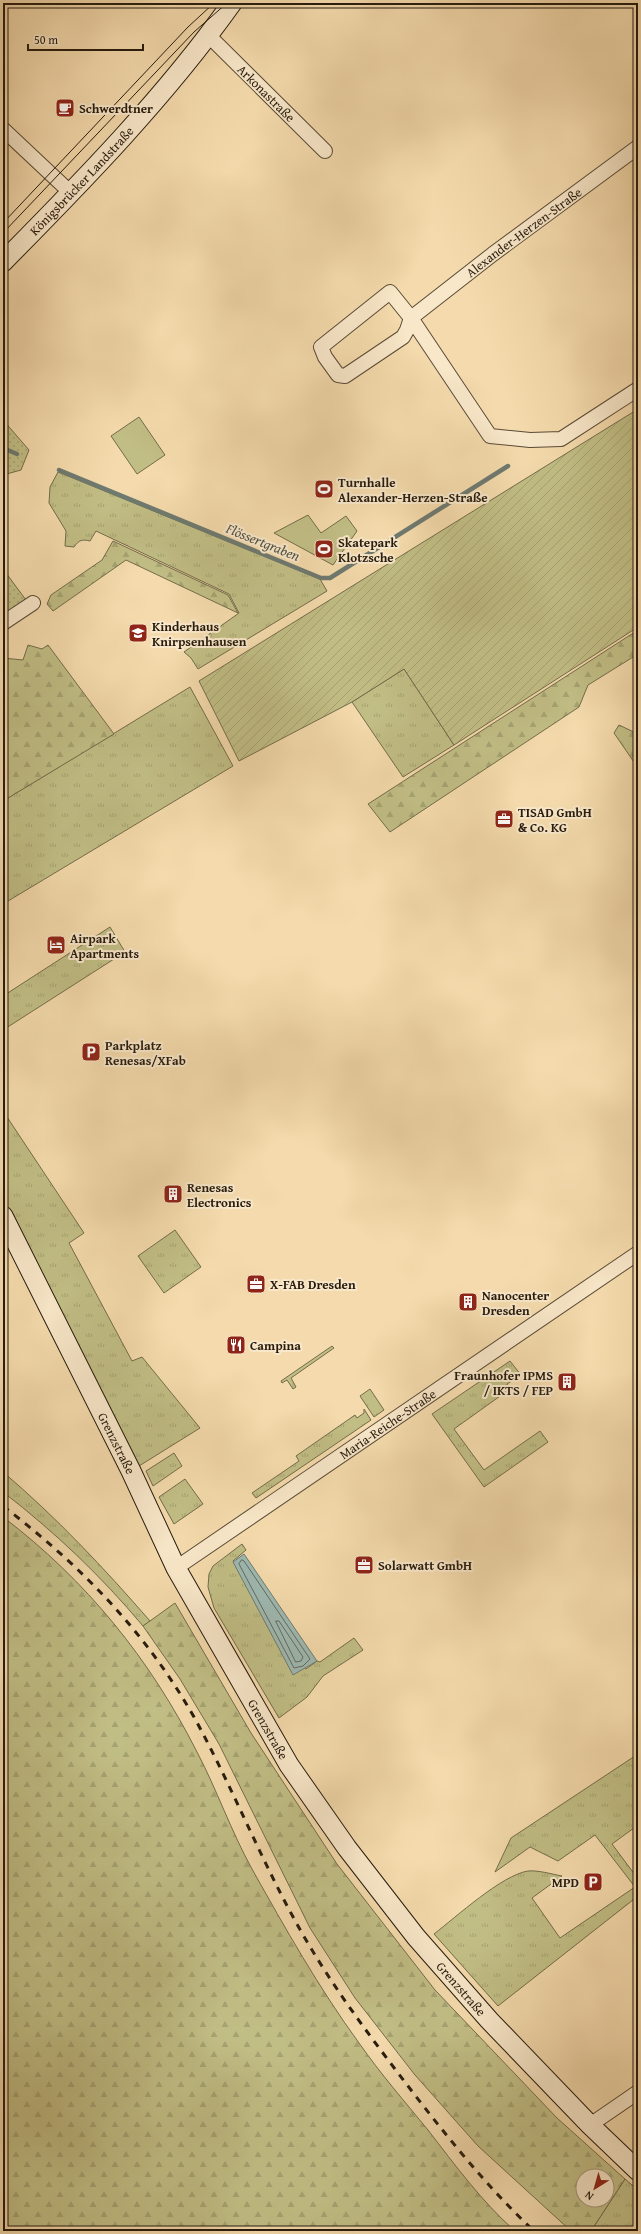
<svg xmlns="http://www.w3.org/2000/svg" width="641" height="2234" font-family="'Gentium Book Plus',serif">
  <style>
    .grass { fill: url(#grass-tufts); stroke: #746c4a }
    .forest { fill: url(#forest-firs); stroke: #746c4a; fill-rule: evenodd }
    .park { fill: url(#park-dots); stroke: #746c4a }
    .garden { fill: url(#garden-furrows); stroke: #746c4a }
    .pitch { fill: #c1be85; stroke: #746c4a }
    .water { fill: #9eb9b2; stroke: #6e7a70 }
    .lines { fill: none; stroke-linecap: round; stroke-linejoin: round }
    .shore { stroke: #626a60; stroke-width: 1 }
    .stream { stroke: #6e7a70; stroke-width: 4.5 }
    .minor-casing { stroke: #5a4b36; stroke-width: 16 }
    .secondary-casing { stroke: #271b0e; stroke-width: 21 }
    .minor { stroke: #f8e7c9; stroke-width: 14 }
    .secondary { stroke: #f8e7c9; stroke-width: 19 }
    .tram { stroke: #271b0e; stroke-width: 1 }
    .rail { stroke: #271b0e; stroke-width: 3; stroke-dasharray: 7 7; stroke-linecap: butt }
    .labels { text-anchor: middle; stroke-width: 4; stroke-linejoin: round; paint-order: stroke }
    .street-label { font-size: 13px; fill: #271b0e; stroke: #f8e7c9 }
    .poi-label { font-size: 13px; font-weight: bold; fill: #271b0e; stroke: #f8e7c9; text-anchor: start }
    .water-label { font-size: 14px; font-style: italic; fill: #515247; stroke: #f8e7c9 }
  </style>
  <defs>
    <pattern id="grass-tufts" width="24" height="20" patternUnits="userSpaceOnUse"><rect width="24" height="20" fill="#c1be85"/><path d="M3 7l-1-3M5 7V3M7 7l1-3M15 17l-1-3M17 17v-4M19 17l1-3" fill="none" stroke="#a6a372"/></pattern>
    <pattern id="forest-firs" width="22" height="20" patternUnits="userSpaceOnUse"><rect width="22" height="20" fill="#c1be85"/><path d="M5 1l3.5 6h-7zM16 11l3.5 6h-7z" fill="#a6a372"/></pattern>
    <pattern id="park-dots" width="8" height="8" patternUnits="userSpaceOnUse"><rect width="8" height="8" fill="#c1be85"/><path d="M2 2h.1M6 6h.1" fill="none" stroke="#a6a372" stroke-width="1.8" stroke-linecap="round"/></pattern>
    <pattern id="garden-furrows" width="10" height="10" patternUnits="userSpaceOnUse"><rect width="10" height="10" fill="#c1be85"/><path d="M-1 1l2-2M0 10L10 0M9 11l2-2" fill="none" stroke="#a6a372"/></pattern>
  </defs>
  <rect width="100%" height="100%" fill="#f4daac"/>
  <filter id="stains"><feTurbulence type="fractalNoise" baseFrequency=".005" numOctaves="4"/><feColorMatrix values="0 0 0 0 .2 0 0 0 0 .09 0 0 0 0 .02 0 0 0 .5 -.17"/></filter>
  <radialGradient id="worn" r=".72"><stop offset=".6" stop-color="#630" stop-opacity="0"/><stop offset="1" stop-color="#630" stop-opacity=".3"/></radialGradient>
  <!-- grass -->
  <g class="grass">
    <path d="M58 472 320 579 327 591 198 669 191 658 184 652 239 613 229 594 96 531 90 541C82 539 79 540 74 547L65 546 66 531 49 503 50 487Z"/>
    <path d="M404 669 454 745 403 777 352 702Z"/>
    <path d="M190 687 233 766 3 904V801Z"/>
    <path d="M110 927 125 952 3 1030V996Z"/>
    <path d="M3 1111 84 1233 69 1243 132 1361 142 1357 200 1428 131 1471 3 1216Z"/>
    <path d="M175 1230 201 1267 164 1293 138 1256Z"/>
    <path d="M332 1346 334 1348 291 1378 296 1387 293 1389 287 1380 282 1383 281 1381Z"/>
    <path d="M510 1361 521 1375 507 1384 510 1389 454 1429 484 1470 540 1431 548 1442 484 1487 432 1414Z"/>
    <path d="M370 1389 384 1410 374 1417 360 1396Z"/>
    <path d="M364 1409 371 1420 256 1498 252 1493 299 1461 296 1456 355 1415 357 1418 364 1413Z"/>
    <path d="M174 1453 182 1466 153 1486 146 1471Z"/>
    <path d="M3 1472C56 1517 104 1568 150 1621L143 1626C101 1576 55 1532 3 1492Z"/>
    <path d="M185 1479 203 1504 174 1524 159 1497Z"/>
    <path d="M242 1544 246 1550 233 1561 306 1669 317 1661 320 1662 354 1638 363 1650 323 1676 307 1697 279 1718 214 1608 208 1587 209 1574 213 1566Z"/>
    <path d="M638 1754V1825L612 1844 638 1879V1896L498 2006 434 1934C456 1917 502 1875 528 1871 538 1870 551 1874 562 1876L532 1898 560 1938 635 1887 595 1835 558 1861 530 1847 495 1872 511 1838Z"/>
    <path d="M625 2179 638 2190V2231H591Z"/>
  </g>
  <!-- forest -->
  <g class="forest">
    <path d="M113 541 228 595 238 613 126 560 53 611 47 604 51 595 102 560Z"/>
    <path d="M638 630V654L588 685 579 707 390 832 368 804Z"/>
    <path d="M28 645 42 649 48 645 114 734 3 801V658L23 660Z"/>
    <path d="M619 725 638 734V768L614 733Z"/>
    <path d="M3 1517C86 1580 150 1659 197 1752 217 1790 231 1831 252 1869 285 1928 319 1988 359 2043 380 2073 405 2102 428 2130 455 2165 482 2202 515 2231H3Z"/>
    <path d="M175 1603 251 1733 337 1864 435 1990 557 2118 625 2179 591 2231H571L478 2146 415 2075 355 1998 310 1928 219 1744 180 1679 143 1626ZM583 2176H607V2200H583Z"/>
  </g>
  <!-- park -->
  <g class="park">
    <path d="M3 420 29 450 21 470 3 475Z"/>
    <path d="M3 569 26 600 3 616Z"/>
  </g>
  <!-- garden -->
  <path class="garden" d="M638 409V627L454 745 404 669 352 702 239 761 199 681Z"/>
  <!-- pitch -->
  <g class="pitch">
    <path d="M139 417 165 455 137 474 111 436Z"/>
    <path d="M308 515 321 533 346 516 357 531 333 565 274 533Z"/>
  </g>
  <!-- water -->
  <path class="water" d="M244 1554 317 1661 293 1675 233 1562Z"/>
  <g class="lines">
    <!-- shore -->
    <g class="shore">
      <path d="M242 1560 244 1561 310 1659 303 1666 294 1668 239 1564Z"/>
      <path d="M276 1621H279L303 1657 301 1661 296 1662Z"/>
    </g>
    <!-- stream -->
    <g class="stream">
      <path d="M3 448 17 454"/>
      <path d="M59 470 321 578H330L508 466"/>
    </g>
    <defs>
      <g id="minor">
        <path id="s1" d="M209 36 325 151"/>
        <path d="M3 129 71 193"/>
        <path id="s2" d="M411 318 407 330 403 337 345 376 338 375 325 357 321 347 390 292 411 318 493 254 638 147"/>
        <path d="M411 318 490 436 530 440 561 439 638 389"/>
        <path d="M3 623 33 603"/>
        <path id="s3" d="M176 1568 638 1253"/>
        <path d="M590 2125 638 2092"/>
      </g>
      <g id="secondary">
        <path id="s4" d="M3 262C84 180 165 97 232 3"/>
        <path id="s5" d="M3 1216 131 1471 176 1568 289 1765 347 1848 416 1937 489 2020 590 2125 638 2171"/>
      </g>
    </defs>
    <!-- minor casing -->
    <use href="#minor" class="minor-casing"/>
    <!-- secondary casing -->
    <use href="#secondary" class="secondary-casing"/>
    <!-- minor -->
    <use href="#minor" class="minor"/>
    <!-- secondary -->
    <use href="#secondary" class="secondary"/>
    <!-- tram -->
    <g class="tram">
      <path d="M3 223 188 27 214 3"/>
      <path d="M3 233 194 32 227 3"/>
    </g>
    <!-- rail -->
    <path class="rail" d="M3 1506C81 1566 145 1631 194 1717 233 1788 262 1863 302 1933 334 1989 372 2039 411 2090 449 2139 488 2188 534 2231"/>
  </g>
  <!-- icons -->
  <defs>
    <symbol id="cafe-square" viewBox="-11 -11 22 22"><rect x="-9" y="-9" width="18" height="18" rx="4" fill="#8f2418" stroke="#f8e7c9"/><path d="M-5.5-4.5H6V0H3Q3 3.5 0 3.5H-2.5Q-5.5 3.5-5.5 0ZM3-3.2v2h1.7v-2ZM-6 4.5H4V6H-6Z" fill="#fff"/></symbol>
    <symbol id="stadium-square" viewBox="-11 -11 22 22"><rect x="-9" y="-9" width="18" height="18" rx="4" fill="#8f2418" stroke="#f8e7c9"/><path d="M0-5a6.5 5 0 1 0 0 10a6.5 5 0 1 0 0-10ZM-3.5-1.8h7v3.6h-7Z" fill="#fff"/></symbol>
    <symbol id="school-square" viewBox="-11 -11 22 22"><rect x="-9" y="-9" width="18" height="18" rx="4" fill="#8f2418" stroke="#f8e7c9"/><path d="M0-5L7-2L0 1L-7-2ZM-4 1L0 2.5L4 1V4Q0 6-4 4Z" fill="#fff"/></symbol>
    <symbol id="office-square" viewBox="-11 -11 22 22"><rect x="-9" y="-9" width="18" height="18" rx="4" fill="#8f2418" stroke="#f8e7c9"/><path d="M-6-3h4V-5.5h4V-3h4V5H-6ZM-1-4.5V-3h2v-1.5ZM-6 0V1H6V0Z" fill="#fff"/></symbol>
    <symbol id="hotel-square" viewBox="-11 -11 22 22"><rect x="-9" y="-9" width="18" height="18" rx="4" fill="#8f2418" stroke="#f8e7c9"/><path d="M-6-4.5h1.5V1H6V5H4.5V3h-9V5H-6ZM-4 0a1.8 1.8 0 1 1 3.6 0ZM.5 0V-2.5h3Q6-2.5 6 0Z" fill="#fff"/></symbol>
    <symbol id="parking-square" viewBox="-11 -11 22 22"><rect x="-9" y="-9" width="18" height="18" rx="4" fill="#8f2418" stroke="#f8e7c9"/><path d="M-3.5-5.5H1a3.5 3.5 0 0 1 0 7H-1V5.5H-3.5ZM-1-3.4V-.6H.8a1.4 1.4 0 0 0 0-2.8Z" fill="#fff"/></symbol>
    <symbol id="building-square" viewBox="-11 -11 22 22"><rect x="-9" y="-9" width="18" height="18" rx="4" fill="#8f2418" stroke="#f8e7c9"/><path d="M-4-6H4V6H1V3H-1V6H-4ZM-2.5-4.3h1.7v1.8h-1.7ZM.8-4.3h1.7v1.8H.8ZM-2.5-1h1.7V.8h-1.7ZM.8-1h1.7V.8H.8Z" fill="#fff"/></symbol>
    <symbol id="restaurant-square" viewBox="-11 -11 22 22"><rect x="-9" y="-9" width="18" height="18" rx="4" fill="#8f2418" stroke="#f8e7c9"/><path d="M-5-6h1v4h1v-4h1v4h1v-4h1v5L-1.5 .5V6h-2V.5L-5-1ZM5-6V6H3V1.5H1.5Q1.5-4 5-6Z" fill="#fff"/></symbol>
  </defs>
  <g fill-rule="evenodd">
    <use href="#cafe-square" x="54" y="97" width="22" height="22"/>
    <use href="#stadium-square" x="313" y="478" width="22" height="22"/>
    <use href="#stadium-square" x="313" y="538" width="22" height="22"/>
    <use href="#school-square" x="127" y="622" width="22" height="22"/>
    <use href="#office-square" x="493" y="808" width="22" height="22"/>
    <use href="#hotel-square" x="45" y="934" width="22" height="22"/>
    <use href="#parking-square" x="80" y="1041" width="22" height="22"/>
    <use href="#building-square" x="162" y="1183" width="22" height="22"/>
    <use href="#office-square" x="245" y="1273" width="22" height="22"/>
    <use href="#building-square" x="457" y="1291" width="22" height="22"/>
    <use href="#restaurant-square" x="225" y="1334" width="22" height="22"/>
    <use href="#building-square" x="556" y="1371" width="22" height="22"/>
    <use href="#office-square" x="353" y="1554" width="22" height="22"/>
    <use href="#parking-square" x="582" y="1871" width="22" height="22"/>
  </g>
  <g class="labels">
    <!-- street labels -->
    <g class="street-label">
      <text dy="5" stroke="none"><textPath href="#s1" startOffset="81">Arkonastraße</textPath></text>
      <text dy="5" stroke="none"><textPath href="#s4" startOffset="113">Königsbrücker Landstraße</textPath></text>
      <text dy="5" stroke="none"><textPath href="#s2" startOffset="394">Alexander-Herzen-Straße</textPath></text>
      <text dy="5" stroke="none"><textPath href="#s3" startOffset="256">Maria-Reiche-Straße</textPath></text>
      <text dy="5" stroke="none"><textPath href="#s5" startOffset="254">Grenzstraße</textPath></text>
      <text dy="5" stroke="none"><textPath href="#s5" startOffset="578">Grenzstraße</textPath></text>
      <text dy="5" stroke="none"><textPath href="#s5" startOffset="902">Grenzstraße</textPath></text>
    </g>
    <!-- poi labels -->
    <g class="poi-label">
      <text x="79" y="113">Schwerdtner</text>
      <text x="338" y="487">Turnhalle<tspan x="338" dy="15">Alexander-Herzen-Straße</tspan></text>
      <text x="338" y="547">Skatepark<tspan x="338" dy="15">Klotzsche</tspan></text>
      <text x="152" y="631">Kinderhaus<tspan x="152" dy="15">Knirpsenhausen</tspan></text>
      <text x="518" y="817">TISAD GmbH<tspan x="518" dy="15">&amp; Co. KG</tspan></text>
      <text x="70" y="943">Airpark<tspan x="70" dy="15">Apartments</tspan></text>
      <text x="105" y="1050">Parkplatz<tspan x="105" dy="15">Renesas/XFab</tspan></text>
      <text x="187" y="1192">Renesas<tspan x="187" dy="15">Electronics</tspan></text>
      <text x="270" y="1289">X-FAB Dresden</text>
      <text x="482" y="1300">Nanocenter<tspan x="482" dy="15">Dresden</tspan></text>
      <text x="250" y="1350">Campina</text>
      <text x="553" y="1380" text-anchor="end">Fraunhofer IPMS<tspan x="553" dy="15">/ IKTS / FEP</tspan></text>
      <text x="378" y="1570">Solarwatt GmbH</text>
      <text x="579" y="1887" text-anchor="end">MPD</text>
    </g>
    <!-- water labels -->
    <g class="water-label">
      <text transform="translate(263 542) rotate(22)" y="5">Flössertgraben</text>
    </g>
  </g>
  <!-- margin -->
  <rect width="641" height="2234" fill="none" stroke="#f4daac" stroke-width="16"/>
  <rect x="4" y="4" width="633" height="2226" fill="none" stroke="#271b0e" stroke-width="2"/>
  <rect x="8" y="8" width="625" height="2218" fill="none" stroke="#271b0e"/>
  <!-- north arrow -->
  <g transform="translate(595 2188) rotate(217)"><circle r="19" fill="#f8e7c9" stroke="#a4957e"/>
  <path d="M0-3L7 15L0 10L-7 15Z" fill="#8f2418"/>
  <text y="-6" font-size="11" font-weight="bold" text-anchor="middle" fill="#271b0e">N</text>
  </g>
  <!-- scale -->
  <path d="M28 44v6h115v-6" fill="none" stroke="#271b0e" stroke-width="2"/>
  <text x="34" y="44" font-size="12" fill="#271b0e" stroke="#f8e7c9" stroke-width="3" paint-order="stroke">50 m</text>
  <rect width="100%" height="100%" filter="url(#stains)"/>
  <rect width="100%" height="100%" fill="url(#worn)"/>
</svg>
